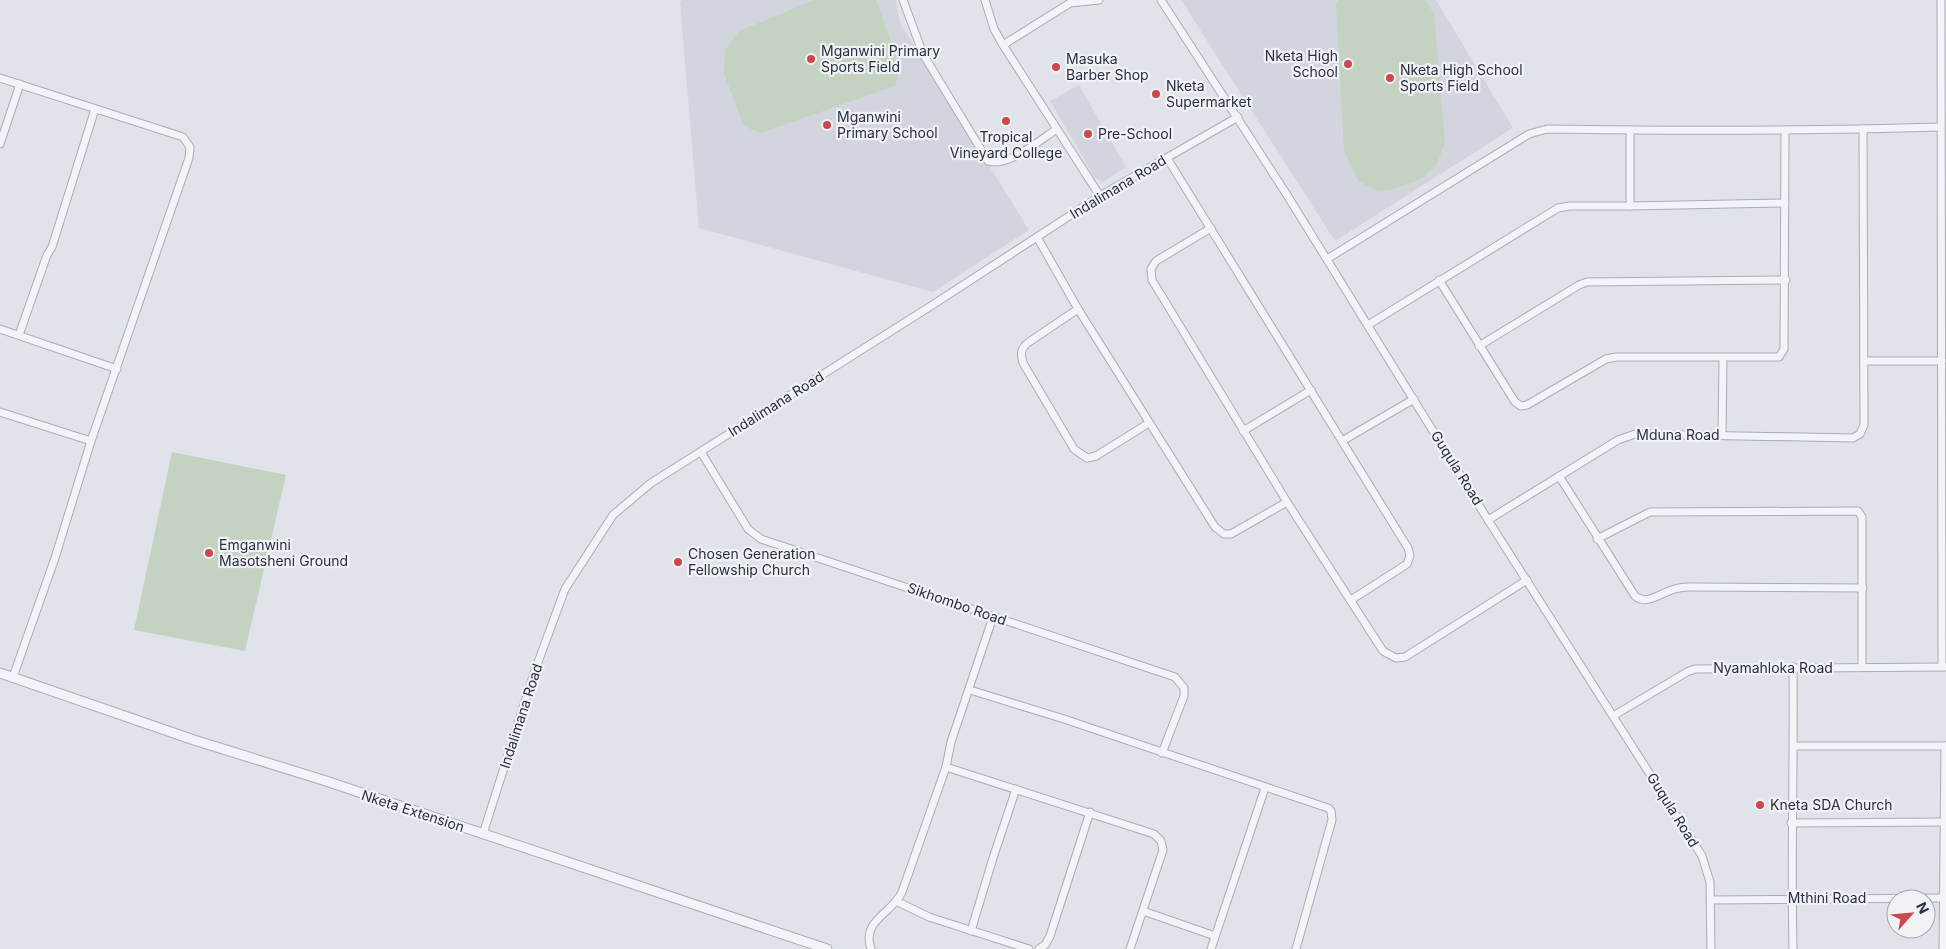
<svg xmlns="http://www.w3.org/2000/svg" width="1946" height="949" font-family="Inter,sans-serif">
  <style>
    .built { fill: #d2d5de }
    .green { fill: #c4d2c1 }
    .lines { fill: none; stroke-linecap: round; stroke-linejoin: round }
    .minor-casing { stroke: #a9adb6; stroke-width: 9 }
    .tertiary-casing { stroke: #a9adb6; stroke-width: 11 }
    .minor { stroke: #f3f4f7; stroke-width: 7 }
    .tertiary { stroke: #f3f4f7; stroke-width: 9 }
    .poi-dot { fill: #cb484e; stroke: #f0f2f6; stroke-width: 2 }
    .labels { text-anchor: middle; stroke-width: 4.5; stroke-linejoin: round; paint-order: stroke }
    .poi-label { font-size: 14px; fill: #292f40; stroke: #f0f2f6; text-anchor: start }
    .street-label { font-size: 14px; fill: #292f40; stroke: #f0f2f6 }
  </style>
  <rect width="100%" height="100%" fill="#e0e3e9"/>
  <!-- built -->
  <g class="built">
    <path d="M682 0H896L900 23 1029 230 933 292 699 228 680 2Z"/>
    <path d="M1181 0H1436L1513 128 1335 241Z"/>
    <path d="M1079 85 1126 167 1103 182 1095 178 1050 101Z"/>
  </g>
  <!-- green -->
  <g class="green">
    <path d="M815 0H876L901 69 895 86 760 133 744 126 724 74 725 50 739 31Z"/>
    <path d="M1339 0H1425L1434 14 1445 142 1437 164 1421 179 1394 189 1378 191 1358 181 1344 151 1336 4Z"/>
    <path d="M172 452 286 475 245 651 134 630Z"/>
  </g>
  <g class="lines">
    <defs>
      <g id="minor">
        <path d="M903 0 923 54 988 161C1007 168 1040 140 1057 129"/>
        <path d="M985 0 994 29 1003 45 1100 196"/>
        <path d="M1161 0 1287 195 1488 520 1702 856 1710 882 1711 949"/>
        <path d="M1941 0 1942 667"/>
        <path d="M1003 45 1070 3 1099 0"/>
        <path d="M0 78 177 135 183 137 190 147 189 158 91 441 55 558 13 677"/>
        <path d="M0 144 20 84"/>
        <path d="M1167 158 1408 548 1410 556 1407 564 1351 600"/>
        <path d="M1630 206V130"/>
        <path d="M1211 228 1156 261 1151 269 1152 280 1287 502 1383 651 1396 658 1405 657 1527 580"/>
        <path d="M1037 237 1078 309 1215 527 1224 534H1231L1287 502"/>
        <path d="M1327 259 1529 134 1547 129C1678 131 1809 131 1940 127"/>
        <path d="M1439 280 1515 402 1521 406 1527 405 1606 359 1616 357H1779L1784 349 1785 130"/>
        <path d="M1078 309 1029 342C1021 348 1020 353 1023 363L1074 449 1087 458 1096 456 1149 423"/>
        <path d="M1368 325 1558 208 1570 206H1630L1785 203"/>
        <path d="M0 329 117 369"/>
        <path d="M19 335 47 255 52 247 95 109"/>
        <path d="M1479 346 1579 285 1587 282 1786 280"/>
        <path d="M1864 361H1942"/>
        <path d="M0 412 91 441"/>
        <path d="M1243 431 1311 390"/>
        <path d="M1722 435 1723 358"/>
        <path d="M1342 441 1414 399"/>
        <path d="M701 452 748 529 761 539 1175 677 1184 688V696L1162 753"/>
        <path d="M1559 476 1635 596C1646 605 1658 595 1669 591 1676 588 1683 587 1690 587L1863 588"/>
        <path d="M1488 520 1618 440 1635 434 1853 438 1860 434 1864 425 1863 129"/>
        <path d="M1597 539 1650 512 1858 511 1862 517V667"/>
        <path d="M970 690 1064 719 1328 808 1331 811 1332 820 1296 949"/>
        <path d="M1613 716 1687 672 1695 669 1945 667"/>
        <path d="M1794 746H1946"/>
        <path d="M946 767 1154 834 1161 841 1163 850 1130 949"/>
        <path d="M1791 823 1946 822"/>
        <path d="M483 834 534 673 565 589 613 515 651 483 934 304 1100 196 1238 117"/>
        <path d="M1711 900 1943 898"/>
        <path d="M898 902 929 917 1029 949"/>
        <path d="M1143 911 1215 936"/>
        <path d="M971 931 993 858 1016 789"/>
        <path d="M871 949C861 920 892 914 902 892L946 767 951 742 993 617"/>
        <path d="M1039 949 1045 945 1050 936 1090 812"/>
        <path d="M1211 949 1265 788"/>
        <path d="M1793 949C1791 855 1794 761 1793 667"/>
        <path d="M1943 949 1945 746"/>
      </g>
      <path id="tertiary" d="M0 673 194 740 326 781 827 949"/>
    </defs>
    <!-- minor casing -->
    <use href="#minor" class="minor-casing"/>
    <!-- tertiary casing -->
    <use href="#tertiary" class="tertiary-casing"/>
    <!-- minor -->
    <use href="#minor" class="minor"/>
    <!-- tertiary -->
    <use href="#tertiary" class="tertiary"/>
  </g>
  <!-- markers -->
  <g class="poi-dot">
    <circle cx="811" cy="59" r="5"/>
    <circle cx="1348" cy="64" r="5"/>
    <circle cx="1056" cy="67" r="5"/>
    <circle cx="1390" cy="78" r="5"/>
    <circle cx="1156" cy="94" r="5"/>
    <circle cx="1006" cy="121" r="5"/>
    <circle cx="827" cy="125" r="5"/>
    <circle cx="1088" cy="134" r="5"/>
    <circle cx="209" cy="553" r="5"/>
    <circle cx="678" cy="562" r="5"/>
    <circle cx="1760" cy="805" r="5"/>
  </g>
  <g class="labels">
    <!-- poi labels -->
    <g class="poi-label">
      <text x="821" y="56">Mganwini Primary<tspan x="821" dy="16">Sports Field</tspan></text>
      <text x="1338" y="61" text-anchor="end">Nketa High<tspan x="1338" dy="16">School</tspan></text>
      <text x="1066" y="64">Masuka<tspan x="1066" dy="16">Barber Shop</tspan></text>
      <text x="1400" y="75">Nketa High School<tspan x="1400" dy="16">Sports Field</tspan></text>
      <text x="1166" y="91">Nketa<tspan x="1166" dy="16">Supermarket</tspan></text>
      <text x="837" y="122">Mganwini<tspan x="837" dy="16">Primary School</tspan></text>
      <text x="1098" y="139">Pre-School</text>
      <text x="1006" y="142" text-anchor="middle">Tropical<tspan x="1006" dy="16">Vineyard College</tspan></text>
      <text x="219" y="550">Emganwini<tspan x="219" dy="16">Masotsheni Ground</tspan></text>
      <text x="688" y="559">Chosen Generation<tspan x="688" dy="16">Fellowship Church</tspan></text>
      <text x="1770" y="810">Kneta SDA Church</text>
    </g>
    <!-- street labels -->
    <g class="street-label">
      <text transform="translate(1118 187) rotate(-31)" y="5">Indalimana Road</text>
      <text transform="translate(776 404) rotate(-32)" y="5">Indalimana Road</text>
      <text x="1678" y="440">Mduna Road</text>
      <text transform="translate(1457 468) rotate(58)" y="5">Guqula Road</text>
      <text transform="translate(957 604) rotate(19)" y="5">Sikhombo Road</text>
      <text x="1773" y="673">Nyamahloka Road</text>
      <text transform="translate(521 716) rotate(-72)" y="5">Indalimana Road</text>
      <text transform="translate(1673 810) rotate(58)" y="5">Guqula Road</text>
      <text transform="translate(413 811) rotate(18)" y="5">Nketa Extension</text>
      <text x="1827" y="903">Mthini Road</text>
    </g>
  </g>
  <!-- north arrow -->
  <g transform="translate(1911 914) rotate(63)"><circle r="24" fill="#f0f2f6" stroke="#a0a4ad"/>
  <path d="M0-4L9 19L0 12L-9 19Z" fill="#cb484e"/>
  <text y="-8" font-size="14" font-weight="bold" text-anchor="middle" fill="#292f40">N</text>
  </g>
</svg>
